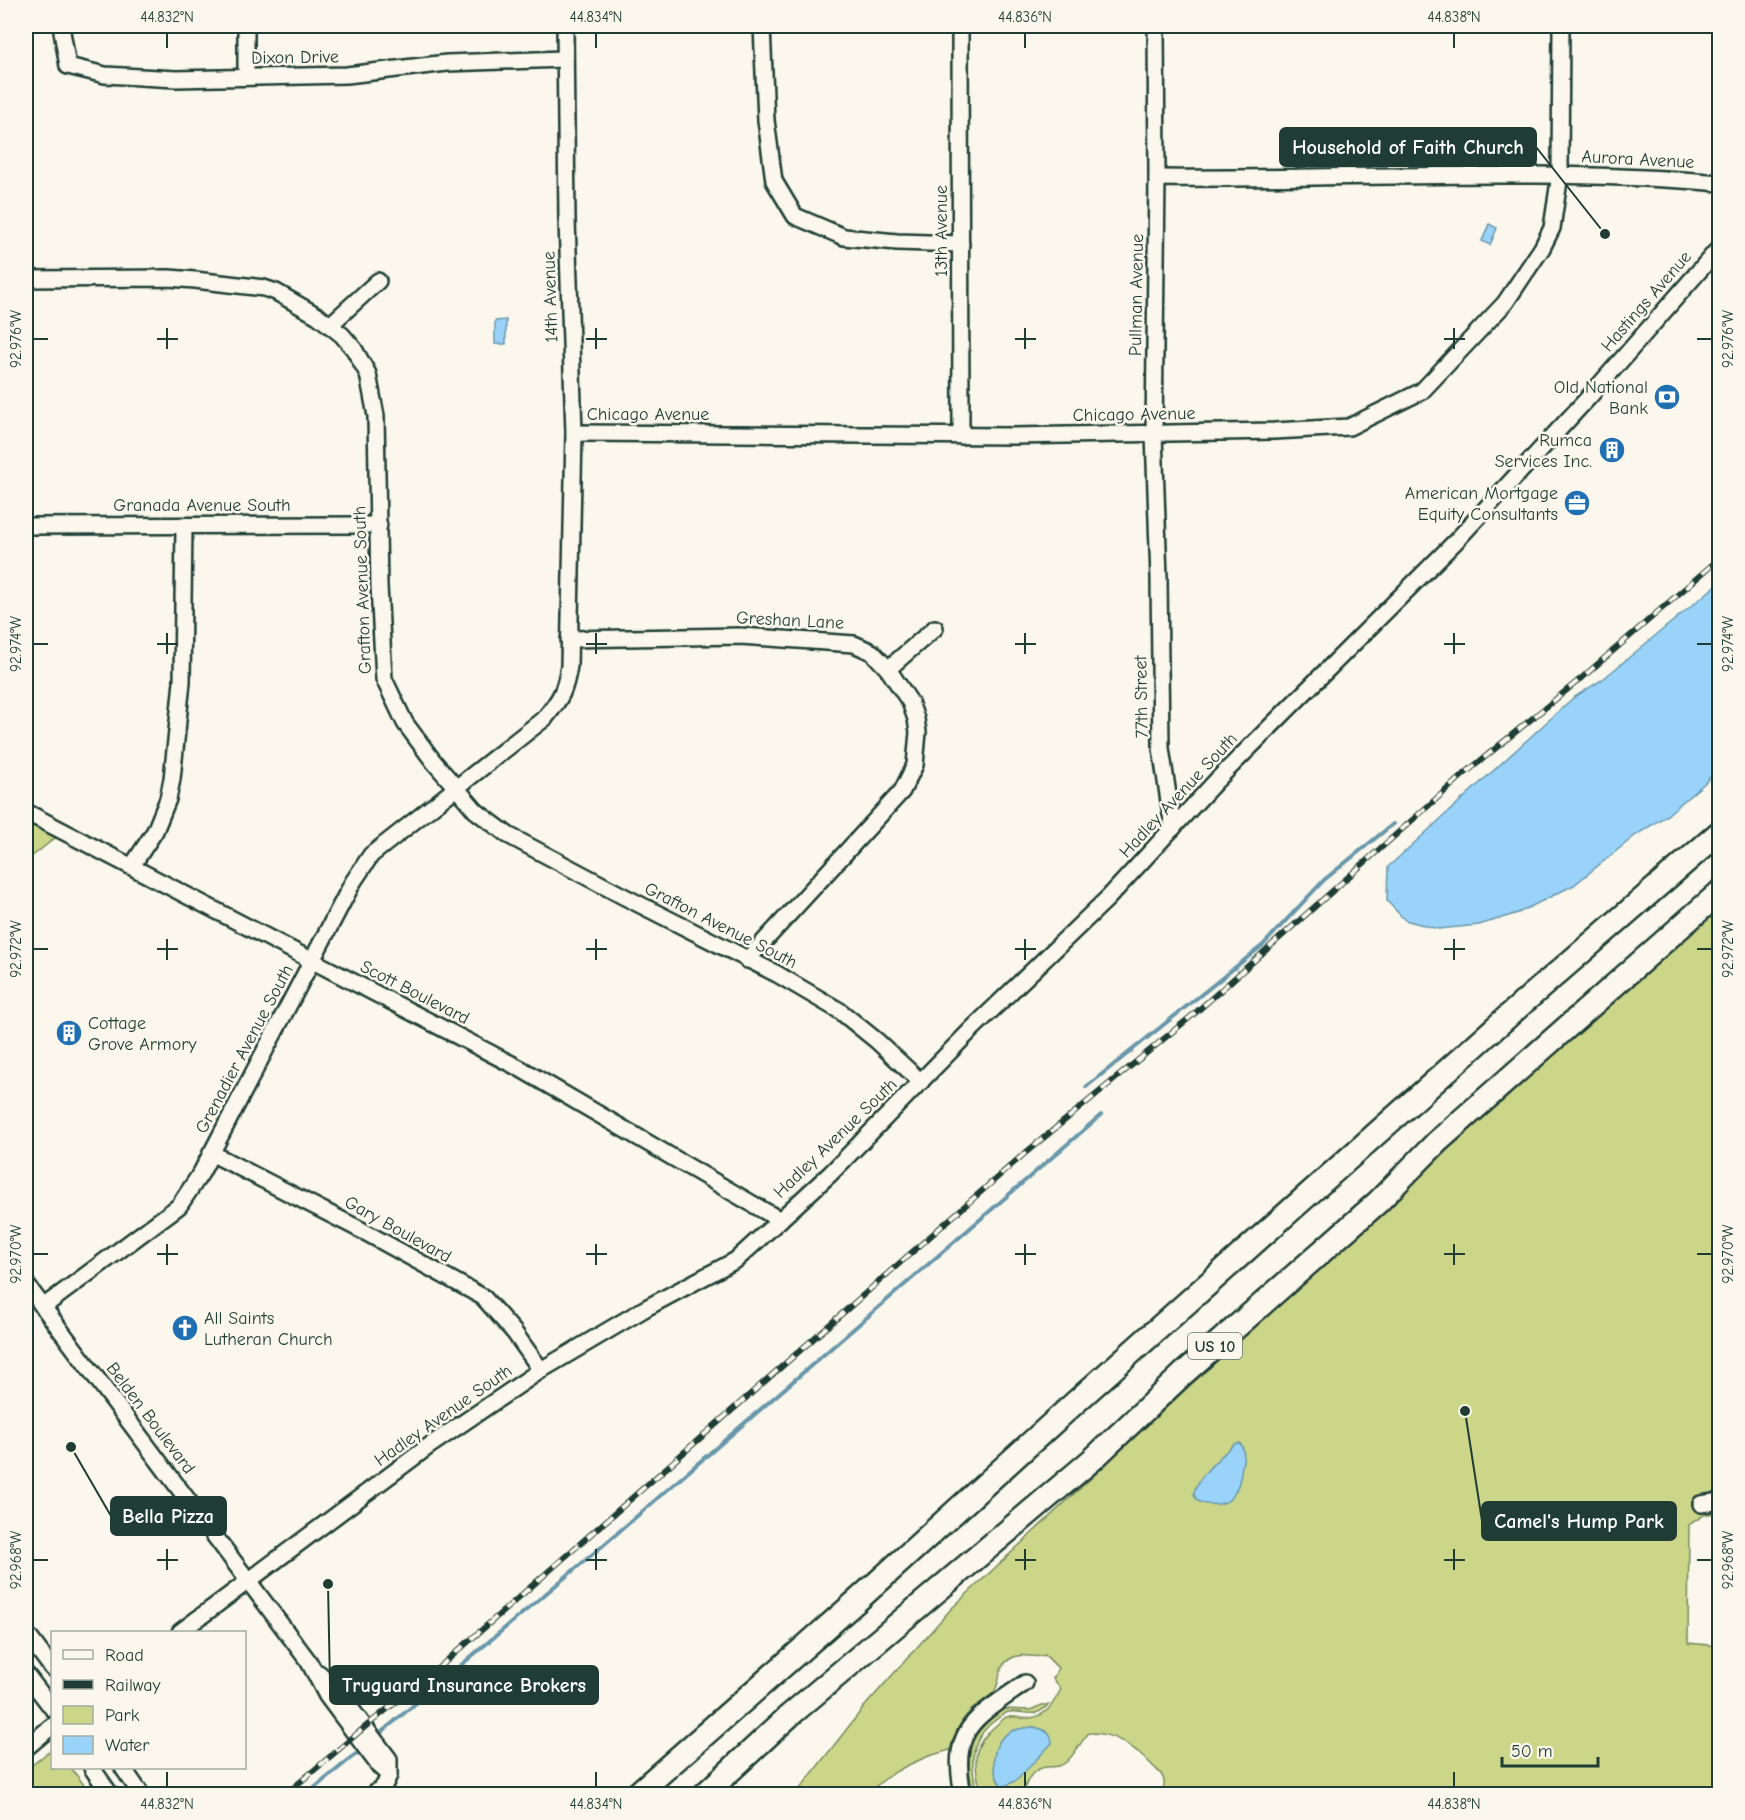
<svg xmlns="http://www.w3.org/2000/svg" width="1745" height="1820" font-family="'Comic Neue',sans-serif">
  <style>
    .green { fill: #cbd689; stroke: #758a5e; stroke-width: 1.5; fill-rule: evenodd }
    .water { fill: #9ad3fa; stroke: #6997ab; stroke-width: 1.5 }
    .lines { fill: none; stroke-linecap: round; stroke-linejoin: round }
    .stream { stroke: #6997ab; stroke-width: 4 }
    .minor-casing { stroke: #1f3d34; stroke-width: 20 }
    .highway-casing { stroke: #1f3d34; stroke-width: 27 }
    .minor { stroke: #fbf7ec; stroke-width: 15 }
    .highway { stroke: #fbf7ec; stroke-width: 22 }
    .rail-casing { stroke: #1f3d34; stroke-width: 6 }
    .rail { stroke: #fbf7ec; stroke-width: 4; stroke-dasharray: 11; stroke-linecap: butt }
    .ticks { fill: none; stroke: #1f3d34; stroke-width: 2 }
    .labels { text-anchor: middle; stroke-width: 5; stroke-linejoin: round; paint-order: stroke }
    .shield { fill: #fbf7ec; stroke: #61756b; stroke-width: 1.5 }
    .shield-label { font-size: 16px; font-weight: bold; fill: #1f3d34 }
    .street-label { font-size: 18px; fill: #1f3d34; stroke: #fbf7ec }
    .poi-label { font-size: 18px; fill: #1f3d34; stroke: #fbf7ec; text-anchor: end }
    .leader { fill: none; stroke: #1f3d34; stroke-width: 2 }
    .callout-dot { fill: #1f3d34; stroke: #fbf7ec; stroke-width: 2 }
    .callout { fill: #1f3d34; stroke: #1f3d34; stroke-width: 2 }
    .callout-label { font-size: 20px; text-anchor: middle; font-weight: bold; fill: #fff }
    .neatline { fill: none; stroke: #1f3d34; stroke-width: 2 }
    .ticks-label { font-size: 15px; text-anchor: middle; fill: #1f3d34 }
  </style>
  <rect width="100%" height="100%" fill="#fbf7ec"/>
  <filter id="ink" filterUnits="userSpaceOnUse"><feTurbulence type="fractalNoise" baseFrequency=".0167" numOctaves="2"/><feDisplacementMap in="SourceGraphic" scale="12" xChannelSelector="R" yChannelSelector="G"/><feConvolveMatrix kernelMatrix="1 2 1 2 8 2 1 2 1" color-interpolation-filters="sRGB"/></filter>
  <g filter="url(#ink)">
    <!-- green -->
    <g class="green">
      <path d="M26 812 64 831 26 861Z"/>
      <path d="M1719 907 1720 1512 1704 1515 1689 1525 1688 1643 1719 1646V1794H1160C1162 1790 1165 1786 1164 1782 1164 1775 1158 1771 1154 1767 1137 1749 1115 1732 1089 1733 1080 1742 1075 1755 1065 1763 1059 1768 1053 1766 1046 1767 1031 1769 1026 1782 1023 1794H981C972 1753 972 1744 1006 1717 1012 1716 1015 1717 1021 1718 1044 1720 1052 1707 1061 1689L1053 1679 1058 1668 1045 1655C1034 1660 1023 1651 1010 1659 996 1667 1002 1681 994 1692 989 1697 981 1702 976 1706 961 1718 955 1732 950 1750L929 1756 906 1766 890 1775 866 1794H796L864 1707 951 1609 1308 1275ZM1034 1727 1005 1786 1001 1785 997 1779 1016 1730Z"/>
      <path d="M1042 1705H1048C1034 1720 1024 1710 1009 1712 1003 1713 997 1719 993 1722 968 1742 971 1767 977 1794H973C964 1753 968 1733 1004 1709L1030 1710Z"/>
      <path d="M52 1749V1768H71L91 1794H26V1770Z"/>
    </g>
    <!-- water -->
    <g class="water">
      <path d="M1489 224 1497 228 1490 245 1482 241Z"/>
      <path d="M506 320V344H495V321Z"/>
      <path d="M1719 583 1720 686 1718 695 1720 702 1719 766 1707 781 1666 816 1636 835 1574 885 1518 913 1479 925 1438 929 1405 920 1387 901 1388 867 1573 698 1603 679Z"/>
      <path d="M1240 1443C1245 1450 1244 1457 1242 1465 1241 1476 1238 1491 1230 1499 1221 1508 1189 1507 1195 1489 1202 1472 1221 1457 1234 1444Z"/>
      <path d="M1034 1727C1044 1729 1052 1733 1052 1743L1017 1780 1005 1786 1001 1785C990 1769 991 1742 1010 1732 1017 1728 1026 1728 1034 1727Z"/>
    </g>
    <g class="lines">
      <!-- stream -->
      <g class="stream">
        <path d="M1086 1087 1263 945 1324 880 1393 824"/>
        <path d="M377 1736 607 1542 1101 1115"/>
        <path d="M307 1794 362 1749"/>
      </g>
      <defs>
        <g id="minor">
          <path d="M61 26 68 66 105 75 176 79 347 75 447 63 564 59"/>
          <path d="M246 26V77"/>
          <path d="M762 26 766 120 774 181 795 216 844 237 897 242 961 244"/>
          <path d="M960 26 961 436"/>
          <path d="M1156 26 1157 178 1154 434 1159 578 1161 748 1173 828"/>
          <path d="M1157 178C1345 180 1532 167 1720 183"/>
          <path d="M26 279 169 278 195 280 264 288 276 292 318 316 342 335 354 349 368 374 376 416 379 586 384 679 405 723 434 762 476 811 508 835 623 896 777 974 840 1011 877 1041 921 1082"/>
          <path d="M330 325 378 281"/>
          <path d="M574 433 1014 436 1274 431 1349 427 1422 391 1505 303 1542 248 1552 228 1560 174 1561 26"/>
          <path d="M26 526 379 525"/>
          <path d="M569 639 741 636 854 644 872 652 888 669 910 702 916 719 918 732 915 765 902 791 747 960"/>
          <path d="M888 669 935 628"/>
          <path d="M26 812 521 1069 780 1220"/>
          <path d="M132 866 155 831 168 799 172 779 182 682 184 526"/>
          <path d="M211 1153 363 1231 483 1297 514 1332 541 1370"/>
          <path d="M26 1284 309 1662 327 1696 380 1767 389 1775"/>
          <path d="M43 1307 179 1206 201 1173 353 882 371 855 545 718C561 698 565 691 569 666L574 433 567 220 565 26"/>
          <path d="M1701 1504 1720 1501"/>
          <path d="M180 1632 429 1446 541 1370 646 1308 736 1260 830 1174 971 1030 1108 898 1216 781 1455 542 1589 397 1720 247"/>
          <path d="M26 1633 52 1668"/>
          <path d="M319 1673 336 1689 389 1759V1775L384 1786 374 1794"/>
          <path d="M26 1674 52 1708"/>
          <path d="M26 1748 52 1726"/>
          <path d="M92 1768 110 1794"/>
          <path d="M123 1768 141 1794"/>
          <path d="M963 1794C949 1727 976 1718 1025 1683"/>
        </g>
        <g id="highway">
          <path d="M637 1794 859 1599 1078 1400 1524 1002 1720 832"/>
          <path d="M705 1794 789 1716 1093 1459 1184 1373 1378 1202 1437 1142 1720 892"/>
        </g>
      </defs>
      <!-- minor casing -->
      <use href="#minor" class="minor-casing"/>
      <!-- highway casing -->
      <use href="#highway" class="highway-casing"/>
      <!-- minor -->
      <use href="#minor" class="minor"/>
      <!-- highway -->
      <use href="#highway" class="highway"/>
      <defs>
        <path id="rail" d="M286 1794 365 1727 436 1670 1024 1154 1194 1014 1463 775 1584 676 1720 558"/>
      </defs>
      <!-- rail casing -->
      <use href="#rail" class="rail-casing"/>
      <!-- rail -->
      <use href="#rail" class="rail"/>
    </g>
  </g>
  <!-- ticks -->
  <path class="ticks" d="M167 33V48M596 33V48M1025 33V48M1454 33V48M167 328V349M596 328V349M1025 328V349M1454 328V349M33 339H48M157 339H178M586 339H607M1015 339H1036M1444 339H1465M1697 339H1712M167 633V654M596 633V654M1025 633V654M1454 633V654M33 644H48M157 644H178M586 644H607M1015 644H1036M1444 644H1465M1697 644H1712M167 939V960M596 939V960M1025 939V960M1454 939V960M33 949H48M157 949H178M586 949H607M1015 949H1036M1444 949H1465M1697 949H1712M167 1244V1265M596 1244V1265M1025 1244V1265M1454 1244V1265M33 1254H48M157 1254H178M586 1254H607M1015 1254H1036M1444 1254H1465M1697 1254H1712M167 1549V1570M596 1549V1570M1025 1549V1570M1454 1549V1570M33 1560H48M157 1560H178M586 1560H607M1015 1560H1036M1444 1560H1465M1697 1560H1712M167 1772V1787M596 1772V1787M1025 1772V1787M1454 1772V1787"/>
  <!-- icons -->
  <defs>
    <symbol id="bank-disc" viewBox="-11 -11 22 22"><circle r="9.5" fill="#1f6fb2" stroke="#fbf7ec"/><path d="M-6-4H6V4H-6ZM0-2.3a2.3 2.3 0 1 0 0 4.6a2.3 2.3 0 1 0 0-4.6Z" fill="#fff"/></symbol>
    <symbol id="building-disc" viewBox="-11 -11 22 22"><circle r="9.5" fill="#1f6fb2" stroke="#fbf7ec"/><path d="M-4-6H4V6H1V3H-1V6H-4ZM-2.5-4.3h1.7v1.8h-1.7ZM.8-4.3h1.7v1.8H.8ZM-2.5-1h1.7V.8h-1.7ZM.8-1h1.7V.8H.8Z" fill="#fff"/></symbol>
    <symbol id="office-disc" viewBox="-11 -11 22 22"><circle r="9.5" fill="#1f6fb2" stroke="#fbf7ec"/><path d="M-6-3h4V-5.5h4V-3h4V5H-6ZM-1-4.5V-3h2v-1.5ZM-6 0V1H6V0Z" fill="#fff"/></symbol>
    <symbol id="church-disc" viewBox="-11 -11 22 22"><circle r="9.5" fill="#1f6fb2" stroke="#fbf7ec"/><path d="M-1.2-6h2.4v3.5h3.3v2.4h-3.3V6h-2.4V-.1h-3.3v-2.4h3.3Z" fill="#fff"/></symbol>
  </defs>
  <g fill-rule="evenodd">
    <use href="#bank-disc" x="1652" y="382" width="30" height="30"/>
    <use href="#building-disc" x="1597" y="435" width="30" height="30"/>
    <use href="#office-disc" x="1562" y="488" width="30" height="30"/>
    <use href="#building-disc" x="54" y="1018" width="30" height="30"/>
    <use href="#church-disc" x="170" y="1313" width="30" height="30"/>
  </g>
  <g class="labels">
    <!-- shield labels -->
    <rect class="shield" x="1188" y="1333" width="54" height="26" rx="4.5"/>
    <g class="shield-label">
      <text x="1215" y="1352">US 10</text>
    </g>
    <!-- street labels -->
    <g class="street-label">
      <text transform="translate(295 57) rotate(-1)" y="6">Dixon Drive</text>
      <text transform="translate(1638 159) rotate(3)" y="6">Aurora Avenue</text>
      <text transform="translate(941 231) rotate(-90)" y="6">13th Avenue</text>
      <text transform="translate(1136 295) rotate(-89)" y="6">Pullman Avenue</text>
      <text transform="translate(550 297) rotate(-92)" y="6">14th Avenue</text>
      <text transform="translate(1646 301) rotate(-49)" y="6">Hastings Avenue</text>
      <text x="648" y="420">Chicago Avenue</text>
      <text transform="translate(1134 414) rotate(-1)" y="6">Chicago Avenue</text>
      <text x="202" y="511">Granada Avenue South</text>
      <text transform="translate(362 590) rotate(-92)" y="6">Grafton Avenue South</text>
      <text transform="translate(790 620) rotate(3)" y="6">Greshan Lane</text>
      <text transform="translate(1141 697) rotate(-91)" y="6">77th Street</text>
      <text transform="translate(1178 795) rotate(-47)" y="6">Hadley Avenue South</text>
      <text transform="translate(721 925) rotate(27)" y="6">Grafton Avenue South</text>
      <text transform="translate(415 992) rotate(27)" y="6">Scott Boulevard</text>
      <text transform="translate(244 1049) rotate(-62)" y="6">Grenadier Avenue South</text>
      <text transform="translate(835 1138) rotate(-44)" y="6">Hadley Avenue South</text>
      <text transform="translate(398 1229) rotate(29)" y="6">Gary Boulevard</text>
      <text transform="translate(443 1415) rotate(-35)" y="6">Hadley Avenue South</text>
      <text transform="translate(151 1418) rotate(53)" y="6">Belden Boulevard</text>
    </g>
    <!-- poi labels -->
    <g class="poi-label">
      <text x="1648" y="393">Old National<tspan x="1648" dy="21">Bank</tspan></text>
      <text x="1592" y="446">Rumca<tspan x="1592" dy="21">Services Inc.</tspan></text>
      <text x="1558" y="499">American Mortgage<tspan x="1558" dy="21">Equity Consultants</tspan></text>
      <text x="88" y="1029" text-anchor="start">Cottage<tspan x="88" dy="21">Grove Armory</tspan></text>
      <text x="204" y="1324" text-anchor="start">All Saints<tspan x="204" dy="21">Lutheran Church</tspan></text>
    </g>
  </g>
  <!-- callouts -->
  <path class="leader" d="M1605 234L1536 147M71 1447L111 1516M1465 1411L1482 1521M328 1584L330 1685"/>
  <g class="callout-dot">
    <circle cx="1605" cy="234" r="6"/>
    <circle cx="71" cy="1447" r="6"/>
    <circle cx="1465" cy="1411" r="6"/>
    <circle cx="328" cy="1584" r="6"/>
  </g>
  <g class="callout">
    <rect x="1280" y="128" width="256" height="38" rx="6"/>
    <rect x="111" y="1497" width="115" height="38" rx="6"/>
    <rect x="1482" y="1502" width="194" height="38" rx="6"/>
    <rect x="330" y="1666" width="268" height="38" rx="6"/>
  </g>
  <g class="callout-label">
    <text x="1408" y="154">Household of Faith Church</text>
    <text x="168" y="1523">Bella Pizza</text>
    <text x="1579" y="1528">Camel's Hump Park</text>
    <text x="464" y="1692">Truguard Insurance Brokers</text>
  </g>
  <!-- margin -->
  <rect width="1745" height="1820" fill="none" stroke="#fbf7ec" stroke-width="66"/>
  <!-- legend -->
  <rect x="51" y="1631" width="195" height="138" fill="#fbf7ec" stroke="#a3ada2" stroke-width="1.5"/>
  <rect x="63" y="1650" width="30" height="9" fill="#fbf7ec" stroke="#a3ada2" stroke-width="1.5"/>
  <text x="105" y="1661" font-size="18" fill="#1f3d34">Road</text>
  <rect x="63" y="1680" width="30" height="9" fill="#1f3d34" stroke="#a3ada2" stroke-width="1.5"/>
  <text x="105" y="1691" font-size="18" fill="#1f3d34">Railway</text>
  <rect x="63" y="1706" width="30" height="18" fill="#cbd689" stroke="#a3ada2" stroke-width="1.5"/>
  <text x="105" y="1721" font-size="18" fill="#1f3d34">Park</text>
  <rect x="63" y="1736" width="30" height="18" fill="#9ad3fa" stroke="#a3ada2" stroke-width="1.5"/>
  <text x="105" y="1751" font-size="18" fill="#1f3d34">Water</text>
  <!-- scale -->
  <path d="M1502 1757v9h96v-9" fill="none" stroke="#1f3d34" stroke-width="3"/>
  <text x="1511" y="1757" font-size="18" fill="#1f3d34" stroke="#fbf7ec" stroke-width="4.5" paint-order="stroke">50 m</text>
  <rect x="33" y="33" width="1679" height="1754" class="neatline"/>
  <g class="ticks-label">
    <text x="167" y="22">44.832°N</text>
    <text x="596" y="22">44.834°N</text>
    <text x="1025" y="22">44.836°N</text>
    <text x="1454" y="22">44.838°N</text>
    <text transform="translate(1728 339) rotate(-90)" y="5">92.976°W</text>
    <text transform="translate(16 339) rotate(-90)" y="5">92.976°W</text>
    <text transform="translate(1728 644) rotate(-90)" y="5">92.974°W</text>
    <text transform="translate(16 644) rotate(-90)" y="5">92.974°W</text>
    <text transform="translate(16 949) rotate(-90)" y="5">92.972°W</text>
    <text transform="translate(1728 949) rotate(-90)" y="5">92.972°W</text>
    <text transform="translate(16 1254) rotate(-90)" y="5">92.970°W</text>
    <text transform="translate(1728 1254) rotate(-90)" y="5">92.970°W</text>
    <text transform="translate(16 1560) rotate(-90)" y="5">92.968°W</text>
    <text transform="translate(1728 1560) rotate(-90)" y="5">92.968°W</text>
    <text x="167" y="1809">44.832°N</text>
    <text x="596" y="1809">44.834°N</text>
    <text x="1025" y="1809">44.836°N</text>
    <text x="1454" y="1809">44.838°N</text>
  </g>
</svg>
